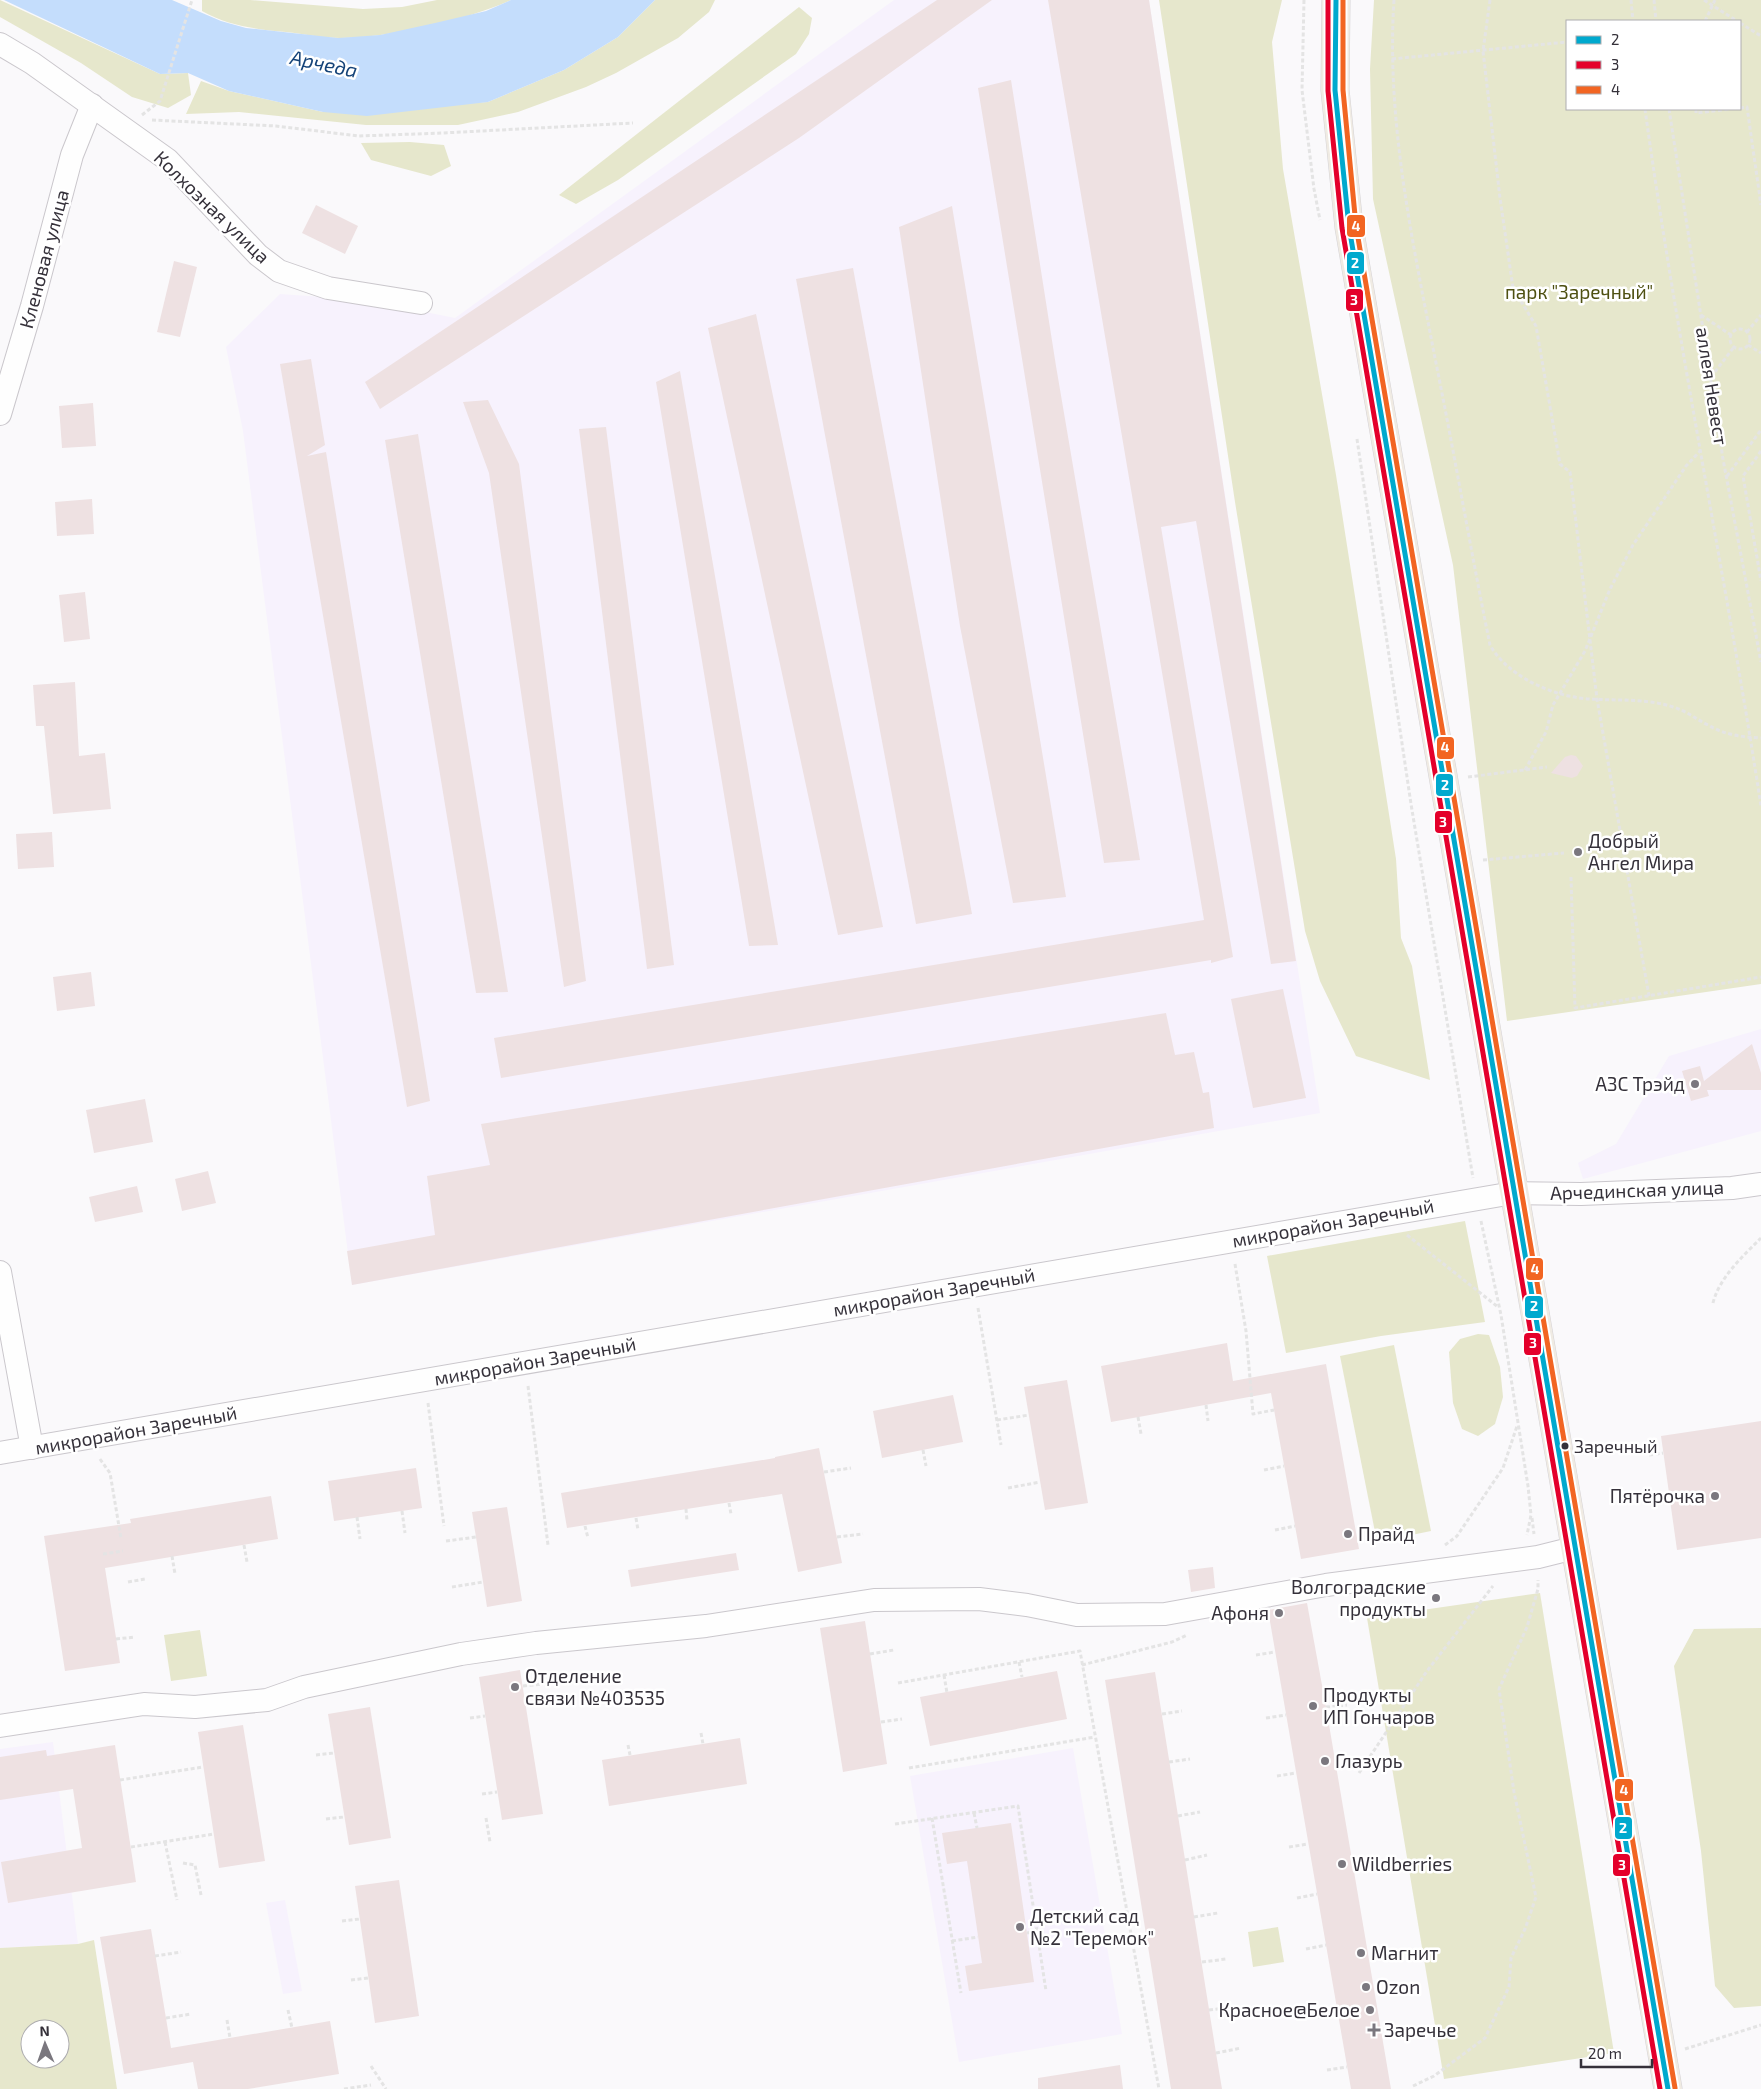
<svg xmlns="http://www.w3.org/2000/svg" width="1761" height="2089" font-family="'Exo 2',sans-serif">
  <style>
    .built { fill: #f7f2fd }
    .green { fill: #e6e7cc; fill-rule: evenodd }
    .water { fill: #c4ddfc }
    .building { fill: #eee1e2 }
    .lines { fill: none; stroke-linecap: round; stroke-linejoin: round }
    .minor-casing { stroke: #cac7cc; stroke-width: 24 }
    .primary-casing { stroke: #d5d3d6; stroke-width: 29 }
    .path { stroke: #e4e4e4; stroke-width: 3; stroke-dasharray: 4 2.5; stroke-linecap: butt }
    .minor { stroke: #fefefe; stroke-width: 22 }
    .primary { stroke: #f0ebe3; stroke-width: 28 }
    .bus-1-casing { stroke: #fff; stroke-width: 9 }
    .bus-2-casing { stroke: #fff; stroke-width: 9 }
    .bus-3-casing { stroke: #fff; stroke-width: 9 }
    .bus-1 { stroke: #00a9ce; stroke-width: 5 }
    .bus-2 { stroke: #e4002b; stroke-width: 5 }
    .bus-3 { stroke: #f26522; stroke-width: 5 }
    .poi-dot { fill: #7a777e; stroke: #fff; stroke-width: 2 }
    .bus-dot { fill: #35313a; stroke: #fff; stroke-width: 2 }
    .labels { text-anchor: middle; stroke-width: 5; stroke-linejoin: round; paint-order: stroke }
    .bus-label { font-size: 18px; fill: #35313a; stroke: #fff; text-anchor: start }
    .street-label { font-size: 19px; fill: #35313a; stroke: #fff }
    .park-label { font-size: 19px; fill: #4e5011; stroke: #fff }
    .poi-label { font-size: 19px; fill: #35313a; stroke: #fff; text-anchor: start }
    .water-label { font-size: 20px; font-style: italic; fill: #154378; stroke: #fff }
    .line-badge { stroke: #fff; stroke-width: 2 }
    .badge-label { font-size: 14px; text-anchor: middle; font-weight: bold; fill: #fff }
  </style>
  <rect width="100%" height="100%" fill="#faf9fb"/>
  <!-- built -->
  <g class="built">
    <path d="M894 0H1149L1320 1113 352 1285 243 431 226 347 280 294 366 300 455 318Z"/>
    <path d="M1761 1029V1131L1583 1179 1578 1163 1616 1144 1669 1056Z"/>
    <path d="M53 1742 78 1944 0 1948V1749Z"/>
    <path d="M1073 1748 1122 2034 959 2062 910 1776Z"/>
    <path d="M285 1900 302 1991 283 1994 266 1903Z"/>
  </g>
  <!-- green -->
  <g class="green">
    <path d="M0 0 160 74 188 73 191 95 168 108 132 97 81 63 0 17Z"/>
    <path d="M202 0H250L363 9 402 7 437 0H511C467 20 388 38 340 38 322 38 304 34 286 32 255 29 229 26 202 11Z"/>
    <path d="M655 0H715L709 12 678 38 616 73 586 87 518 112 458 125H366L239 112 186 114 201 81 229 91 323 112 488 102 564 70 618 37Z"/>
    <path d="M1159 0H1282L1272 42 1283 169 1336 475 1396 859 1401 938 1412 966 1430 1080 1356 1056 1320 981 1305 931 1235 502Z"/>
    <path d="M1374 0H1761V984L1507 1021 1453 565 1373 199 1370 69ZM1567 21H1740V109H1567Z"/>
    <path d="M799 7 812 18 809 34 796 54 618 180 576 204 559 195Z"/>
    <path d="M410 142 444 145 451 166 431 176 371 160 361 143Z"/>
    <path d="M1465 1221 1485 1322 1381 1336 1286 1353 1267 1256Z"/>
    <path d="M1478 1334 1489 1335 1500 1367 1503 1397 1495 1424 1478 1436 1462 1429 1453 1403 1449 1352 1460 1339Z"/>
    <path d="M1394 1345 1431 1531 1377 1542 1340 1356Z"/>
    <path d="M1540 1593 1614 2053 1444 2079 1367 1618Z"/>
    <path d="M1761 1628V2006L1734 2008 1715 1986 1701 1851 1674 1666 1694 1629Z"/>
    <path d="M200 1630 207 1676 171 1681 164 1635Z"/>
    <path d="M1278 1927 1284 1962 1253 1967 1248 1932Z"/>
    <path d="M94 1940 117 2089H0V1948L78 1944ZM30 2029H60V2059H30Z"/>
  </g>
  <!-- water -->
  <path class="water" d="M4 0H172L221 21 246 28 338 38 380 35 435 23 486 11 511 0H655L618 37 564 70 488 102 367 116 323 112 229 91 188 73 160 74Z"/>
  <!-- building -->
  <g class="building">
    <path d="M937 0H992L799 138 380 409 365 382Z"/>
    <path d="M1048 0H1149L1296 961 1271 964 1196 521 1161 527 1233 957 1211 963V960L501 1078 494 1038 1204 920Z"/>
    <path d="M1011 80 1056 366 1140 860 1104 863 978 88Z"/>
    <path d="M316 205 358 226 345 254 302 233Z"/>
    <path d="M952 206 1066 897 1013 903 960 626 899 227Z"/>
    <path d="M174 261 197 267 180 337 157 332Z"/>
    <path d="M853 268 972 914 916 924 796 279Z"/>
    <path d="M756 314 883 927 838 935 708 328Z"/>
    <path d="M311 359 325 445 307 456 326 452 430 1101 407 1107 280 364Z"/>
    <path d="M680 371 778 945 749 946 656 382Z"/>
    <path d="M488 400 519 464 586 981 564 987 489 473 463 402Z"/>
    <path d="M93 403 96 446 62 448 59 406Z"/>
    <path d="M606 427 674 965 647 969 579 429Z"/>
    <path d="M418 434 508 992 476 993 385 440Z"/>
    <path d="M92 499 94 534 57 536 55 502Z"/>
    <path d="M85 592 90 639 64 642 59 595Z"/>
    <path d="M75 682 79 756 105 753 111 809 53 814 44 726H36L33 685Z"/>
    <path d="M1571 755 1576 756 1583 766 1577 776 1572 778 1551 773 1565 757Z"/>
    <path d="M52 832 54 867 18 869 16 834Z"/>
    <path d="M91 972 95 1006 57 1011 53 977Z"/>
    <path d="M1283 989 1306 1098 1253 1108 1231 999Z"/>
    <path d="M1166 1013 1175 1055 1194 1052 1203 1093 1209 1092 1214 1128 352 1285 347 1251 435 1235 427 1176 490 1165 481 1124Z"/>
    <path d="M1752 1044 1761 1073V1090H1707L1709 1096 1691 1101 1682 1071 1700 1066 1704 1081Z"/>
    <path d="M145 1099 153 1142 94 1153 86 1110Z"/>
    <path d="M208 1171 216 1203 182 1211 175 1179Z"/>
    <path d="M137 1186 143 1212 95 1222 89 1197Z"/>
    <path d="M1227 1343 1233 1381 1326 1364 1359 1549 1301 1559 1271 1393 1111 1422 1101 1366Z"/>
    <path d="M1067 1380 1088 1503 1045 1510 1024 1387Z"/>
    <path d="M953 1395 963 1442 882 1458 873 1411Z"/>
    <path d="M1761 1421V1538L1677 1550 1661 1436Z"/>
    <path d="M819 1448 842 1563 798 1572 782 1494 567 1528 561 1493 775 1458V1457Z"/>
    <path d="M416 1468 422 1508 334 1521 328 1481Z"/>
    <path d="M271 1496 278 1539 105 1568 120 1663 65 1671 44 1536 131 1523 130 1519Z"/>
    <path d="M507 1507 522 1601 487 1607 472 1512Z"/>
    <path d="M736 1553 739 1570 631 1587 628 1570Z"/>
    <path d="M1213 1567 1215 1588 1191 1592 1188 1570Z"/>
    <path d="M1307 1603 1326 1707 1391 2089H1351L1326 1945 1268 1610Z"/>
    <path d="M865 1621 887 1764 843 1772 820 1628Z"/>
    <path d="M520 1670 543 1814 502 1820 479 1677Z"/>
    <path d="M1057 1671 1067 1719 930 1746 920 1697Z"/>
    <path d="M1155 1672 1216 2053 1222 2089H1171L1105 1680Z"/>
    <path d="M370 1707 391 1838 349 1845 328 1714Z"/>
    <path d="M243 1725 265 1861 219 1868 198 1732Z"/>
    <path d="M740 1738 747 1784 609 1806 602 1760Z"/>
    <path d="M115 1745 136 1882 8 1903 1 1862 82 1848 73 1789 0 1800V1757L46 1750 47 1756Z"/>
    <path d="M1011 1823 1034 1982 969 1991 965 1966 982 1963 967 1861 947 1864 942 1833Z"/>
    <path d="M399 1880 419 2016 375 2023 355 1886Z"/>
    <path d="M151 1929 171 2048 330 2021 339 2074 248 2089H198L193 2062 124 2074 100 1937Z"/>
    <path d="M1120 2065 1123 2089H1038V2078Z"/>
  </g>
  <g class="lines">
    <defs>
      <g id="minor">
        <path d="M0 44 32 63 168 160 258 255 279 271 328 288 421 303"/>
        <path d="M0 414 32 306 72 155 92 105"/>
        <path d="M0 1272 32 1448"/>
        <path d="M0 1453 1513 1193 1581 1194 1732 1188 1761 1184"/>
        <path d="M0 1726 144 1704 195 1707 267 1700 304 1687 461 1654 536 1643 706 1626 874 1600 979 1599 1027 1605 1077 1615 1165 1614 1326 1585 1538 1557 1574 1548"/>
      </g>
      <path id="primary" d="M1336 0 1335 90 1349 227 1668 2089"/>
    </defs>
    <!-- minor casing -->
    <use href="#minor" class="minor-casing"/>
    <!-- primary casing -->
    <use href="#primary" class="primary-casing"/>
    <!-- path -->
    <g class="path">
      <path d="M1304 0 1302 90 1314 189 1320 220"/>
      <path d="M1394 0C1386 122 1413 244 1436 363 1455 457 1471 552 1490 645 1508 677 1554 697 1590 699 1618 701 1646 698 1673 707 1687 711 1697 720 1710 726 1725 735 1743 737 1761 738"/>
      <path d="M1490 0 1483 51 1500 198 1513 288 1536 326 1560 464 1570 472 1597 699 1649 996"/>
      <path d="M1631 0 1633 21"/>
      <path d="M1654 0 1656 21"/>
      <path d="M1704 0 1737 21"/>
      <path d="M1705 21 1715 0"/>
      <path d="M1740 23 1761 36"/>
      <path d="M1392 59 1567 42"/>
      <path d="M1740 108 1747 107 1761 205"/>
      <path d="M1645 109C1677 342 1725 573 1761 806"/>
      <path d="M1669 109 1723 459 1761 662"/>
      <path d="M1696 109V113L1730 109"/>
      <path d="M142 115 160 101 192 0"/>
      <path d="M152 120 276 126 359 136 443 133 633 123"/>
      <path d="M1701 315 1731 335"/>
      <circle cx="1740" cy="339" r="10"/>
      <path d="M1747 332 1761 315"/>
      <path d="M1748 345 1761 353"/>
      <path d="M1711 377 1734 347"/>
      <path d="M1357 439 1411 804 1473 1178"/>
      <path d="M1761 451 1743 476 1761 581"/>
      <path d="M1727 476 1761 430"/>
      <path d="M1525 770 1546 732 1553 705 1585 651 1610 589 1633 545 1686 466 1701 450"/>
      <path d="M1468 777 1547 767"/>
      <path d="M1483 860 1564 853"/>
      <path d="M1571 877 1575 1008 1761 977"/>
      <path d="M1481 1221 1501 1315 1528 1486 1531 1515 1527 1535"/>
      <path d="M1407 1235 1498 1307"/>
      <path d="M1235 1264 1246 1331 1253 1414 1274 1410"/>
      <path d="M1713 1303C1719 1278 1743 1256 1761 1238"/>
      <path d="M978 1308 1001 1445"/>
      <path d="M528 1386 548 1545"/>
      <path d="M428 1403 444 1526"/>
      <path d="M1206 1405 1208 1421"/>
      <path d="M1138 1417 1141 1434"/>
      <path d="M997 1420 1029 1415"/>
      <path d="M923 1450 926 1466"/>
      <path d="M1649 1455 1663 1453"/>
      <path d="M100 1459 110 1473 121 1538"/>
      <path d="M1264 1470 1284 1466"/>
      <path d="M824 1472 851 1468"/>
      <path d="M1008 1488 1040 1482"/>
      <path d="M729 1503 731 1514"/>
      <path d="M686 1509 687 1521"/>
      <path d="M402 1511 405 1533"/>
      <path d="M357 1517 360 1539"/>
      <path d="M636 1518 638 1530"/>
      <path d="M1532 1518 1534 1534"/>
      <path d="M585 1526 588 1538"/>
      <path d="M1275 1530 1295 1526"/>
      <path d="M837 1537 863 1534"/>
      <path d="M446 1541 476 1537"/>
      <path d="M244 1545 247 1562"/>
      <path d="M1445 1545 1457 1536 1503 1468 1517 1426"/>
      <path d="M103 1554 123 1551"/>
      <path d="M172 1556 175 1574"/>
      <path d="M128 1582 145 1579"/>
      <path d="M452 1587 483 1582"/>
      <path d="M116 1639 135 1637"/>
      <path d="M870 1654 894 1650"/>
      <path d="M1256 1655 1275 1652"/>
      <path d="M1019 1662 1022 1677"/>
      <path d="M1082 1665 1172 1642 1187 1635"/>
      <path d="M944 1675 947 1693"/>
      <path d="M898 1683 1080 1651 1159 2089"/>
      <path d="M523 1686 543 1684"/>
      <path d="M1326 1707 1347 1705"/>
      <path d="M1162 1714 1182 1711"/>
      <path d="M470 1718 485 1716"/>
      <path d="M1266 1718 1286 1715"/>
      <path d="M881 1722 902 1719"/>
      <path d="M701 1733 703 1744"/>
      <path d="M628 1745 630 1755"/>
      <path d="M316 1755 334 1753"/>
      <path d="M1169 1762 1190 1759"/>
      <path d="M909 1768 1095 1737"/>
      <path d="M1359 1773 1427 1671 1493 1586"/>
      <path d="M1277 1776 1296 1773"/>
      <path d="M120 1780 203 1767"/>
      <path d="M482 1794 497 1792"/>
      <path d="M974 1813 977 1828"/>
      <path d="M1178 1816 1200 1812"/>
      <path d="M486 1818 490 1842"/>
      <path d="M932 1818 961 1993"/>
      <path d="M326 1819 344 1817"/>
      <path d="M895 1824 1018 1806 1046 1991"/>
      <path d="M165 1842 177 1900"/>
      <path d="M131 1847 214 1834"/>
      <path d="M1289 1847 1308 1844"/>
      <path d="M1185 1860 1207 1855"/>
      <path d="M183 1863 195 1865 201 1895"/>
      <path d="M1297 1898 1317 1894"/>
      <path d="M1194 1917 1218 1913"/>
      <path d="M342 1921 360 1919"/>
      <path d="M1027 1933 1037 1931"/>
      <path d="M952 1941 978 1937"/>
      <path d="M1306 1949 1326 1945"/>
      <path d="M155 1956 181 1952"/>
      <path d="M1202 1962 1226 1959"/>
      <path d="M351 1980 368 1978"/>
      <path d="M288 2010 292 2028"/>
      <path d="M1209 2010 1234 2007"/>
      <path d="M1318 2017 1337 2013"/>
      <path d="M166 2018 191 2014"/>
      <path d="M227 2020 230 2038"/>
      <path d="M1685 2049 1761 2025"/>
      <path d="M1216 2053 1241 2048"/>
      <path d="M371 2066 386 2089"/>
      <path d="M1327 2070 1347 2067"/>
      <path d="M1413 2086 1434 2076 1485 2038 1509 1987 1511 1958 1525 1929 1536 1897 1514 1792 1499 1689 1527 1627 1538 1589V1580"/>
      <path d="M344 2089 371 2085"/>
    </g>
    <!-- minor -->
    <use href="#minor" class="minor"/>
    <!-- primary -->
    <use href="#primary" class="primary"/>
    <defs>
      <path id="bus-1" d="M1336 0 1335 90 1349 227 1668 2089"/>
      <path id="bus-2" d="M1328 0V91L1342 228 1660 2089"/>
      <path id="bus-3" d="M1343 0V90L1356 226 1675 2088"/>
    </defs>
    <!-- bus-1 casing -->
    <use href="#bus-1" class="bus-1-casing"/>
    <!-- bus-2 casing -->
    <use href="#bus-2" class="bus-2-casing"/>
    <!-- bus-3 casing -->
    <use href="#bus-3" class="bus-3-casing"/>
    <!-- bus-1 -->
    <use href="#bus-1" class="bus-1"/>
    <!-- bus-2 -->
    <use href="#bus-2" class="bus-2"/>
    <!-- bus-3 -->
    <use href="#bus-3" class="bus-3"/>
  </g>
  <!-- markers -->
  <g class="poi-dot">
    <circle cx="1578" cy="852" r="5"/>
    <circle cx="1695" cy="1084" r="5"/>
    <circle cx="1715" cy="1496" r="5"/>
    <circle cx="1348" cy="1534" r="5"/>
    <circle cx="1436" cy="1598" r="5"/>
    <circle cx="1279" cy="1613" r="5"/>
    <circle cx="515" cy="1687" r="5"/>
    <circle cx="1313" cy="1706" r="5"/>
    <circle cx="1325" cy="1761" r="5"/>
    <circle cx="1342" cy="1864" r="5"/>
    <circle cx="1020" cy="1927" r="5"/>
    <circle cx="1361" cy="1953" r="5"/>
    <circle cx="1366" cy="1987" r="5"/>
    <circle cx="1370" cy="2010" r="5"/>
    <path d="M1371.5 2022.5h5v5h5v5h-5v5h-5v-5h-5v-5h5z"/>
  </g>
  <circle class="bus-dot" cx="1565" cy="1446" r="4.5"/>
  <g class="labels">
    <!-- bus labels -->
    <g class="bus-label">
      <text x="1574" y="1453">Заречный</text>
    </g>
    <!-- street labels -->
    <g class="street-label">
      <text transform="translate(212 207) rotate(44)" y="7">Колхозная улица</text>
      <text transform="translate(44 259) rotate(-75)" y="7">Кленовая улица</text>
      <text transform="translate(1712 386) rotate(81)" y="7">аллея Невест</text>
      <text transform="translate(1637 1190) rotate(-2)" y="7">Арчединская улица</text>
      <text transform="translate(1333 1223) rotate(-10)" y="7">микрорайон Заречный</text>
      <text transform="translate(934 1292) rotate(-10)" y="7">микрорайон Заречный</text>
      <text transform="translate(535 1361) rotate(-10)" y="7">микрорайон Заречный</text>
      <text transform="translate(136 1430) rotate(-10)" y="7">микрорайон Заречный</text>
    </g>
    <!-- park labels -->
    <g class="park-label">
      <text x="1579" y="299">парк "Заречный"</text>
    </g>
    <!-- poi labels -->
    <g class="poi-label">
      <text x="1588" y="848">Добрый<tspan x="1588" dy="22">Ангел Мира</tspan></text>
      <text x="1685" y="1091" text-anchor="end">АЗС Трэйд</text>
      <text x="1705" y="1503" text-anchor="end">Пятёрочка</text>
      <text x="1358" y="1541">Прайд</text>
      <text x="1426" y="1594" text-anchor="end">Волгоградские<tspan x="1426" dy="22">продукты</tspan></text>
      <text x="1269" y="1620" text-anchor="end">Афоня</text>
      <text x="525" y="1683">Отделение<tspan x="525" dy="22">связи №403535</tspan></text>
      <text x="1323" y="1702">Продукты<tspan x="1323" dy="22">ИП Гончаров</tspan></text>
      <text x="1335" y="1768">Глазурь</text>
      <text x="1352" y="1871">Wildberries</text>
      <text x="1030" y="1923">Детский сад<tspan x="1030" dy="22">№2 "Теремок"</tspan></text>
      <text x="1371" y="1960">Магнит</text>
      <text x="1376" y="1994">Ozon</text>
      <text x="1360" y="2017" text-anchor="end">Красное@Белое</text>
      <text x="1384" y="2037">Заречье</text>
    </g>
    <!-- water labels -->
    <g class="water-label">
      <text transform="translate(324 64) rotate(12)" y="7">Арчеда</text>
    </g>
  </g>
  <g class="line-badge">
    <rect x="1346" y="214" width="20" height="24" rx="5" fill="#f26522"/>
    <rect x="1346" y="251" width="19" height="24" rx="5" fill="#00a9ce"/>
    <rect x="1345" y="288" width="19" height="24" rx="5" fill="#e4002b"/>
    <rect x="1436" y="736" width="19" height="24" rx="5" fill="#f26522"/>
    <rect x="1435" y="773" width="19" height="24" rx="5" fill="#00a9ce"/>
    <rect x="1434" y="810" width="19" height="24" rx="5" fill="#e4002b"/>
    <rect x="1525" y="1257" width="19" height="24" rx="5" fill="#f26522"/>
    <rect x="1524" y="1295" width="20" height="24" rx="5" fill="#00a9ce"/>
    <rect x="1523" y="1332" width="19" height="24" rx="5" fill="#e4002b"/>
    <rect x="1614" y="1778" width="20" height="24" rx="5" fill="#f26522"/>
    <rect x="1614" y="1816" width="19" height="24" rx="5" fill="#00a9ce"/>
    <rect x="1612" y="1853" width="19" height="24" rx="5" fill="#e4002b"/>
  </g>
  <g class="badge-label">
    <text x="1356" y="231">4</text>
    <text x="1355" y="268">2</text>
    <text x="1354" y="305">3</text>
    <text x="1445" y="752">4</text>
    <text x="1445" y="790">2</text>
    <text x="1443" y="827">3</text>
    <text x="1535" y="1274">4</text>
    <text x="1534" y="1311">2</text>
    <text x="1533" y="1348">3</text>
    <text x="1624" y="1795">4</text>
    <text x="1623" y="1833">2</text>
    <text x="1622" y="1870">3</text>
  </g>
  <!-- legend -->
  <rect x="1566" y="20" width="175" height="90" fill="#ffffff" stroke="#aeadb0"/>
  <rect x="1576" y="36" width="25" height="8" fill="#00a9ce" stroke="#aeadb0"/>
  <text x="1611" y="45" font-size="15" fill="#35313a">2</text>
  <rect x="1576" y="61" width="25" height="8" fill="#e4002b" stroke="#aeadb0"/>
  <text x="1611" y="70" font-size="15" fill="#35313a">3</text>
  <rect x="1576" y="86" width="25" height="8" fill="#f26522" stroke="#aeadb0"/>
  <text x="1611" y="95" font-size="15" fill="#35313a">4</text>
  <!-- north arrow -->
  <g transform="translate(45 2044) rotate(358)"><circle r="24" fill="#ffffff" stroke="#aeadb0"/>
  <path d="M0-4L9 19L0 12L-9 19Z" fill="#7a777e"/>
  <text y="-8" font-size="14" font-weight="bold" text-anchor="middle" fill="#35313a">N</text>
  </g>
  <!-- scale -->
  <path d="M1581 2059v8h71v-8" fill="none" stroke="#35313a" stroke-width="2.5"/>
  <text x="1588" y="2059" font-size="15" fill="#35313a" stroke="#ffffff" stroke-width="4" paint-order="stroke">20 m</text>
</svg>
